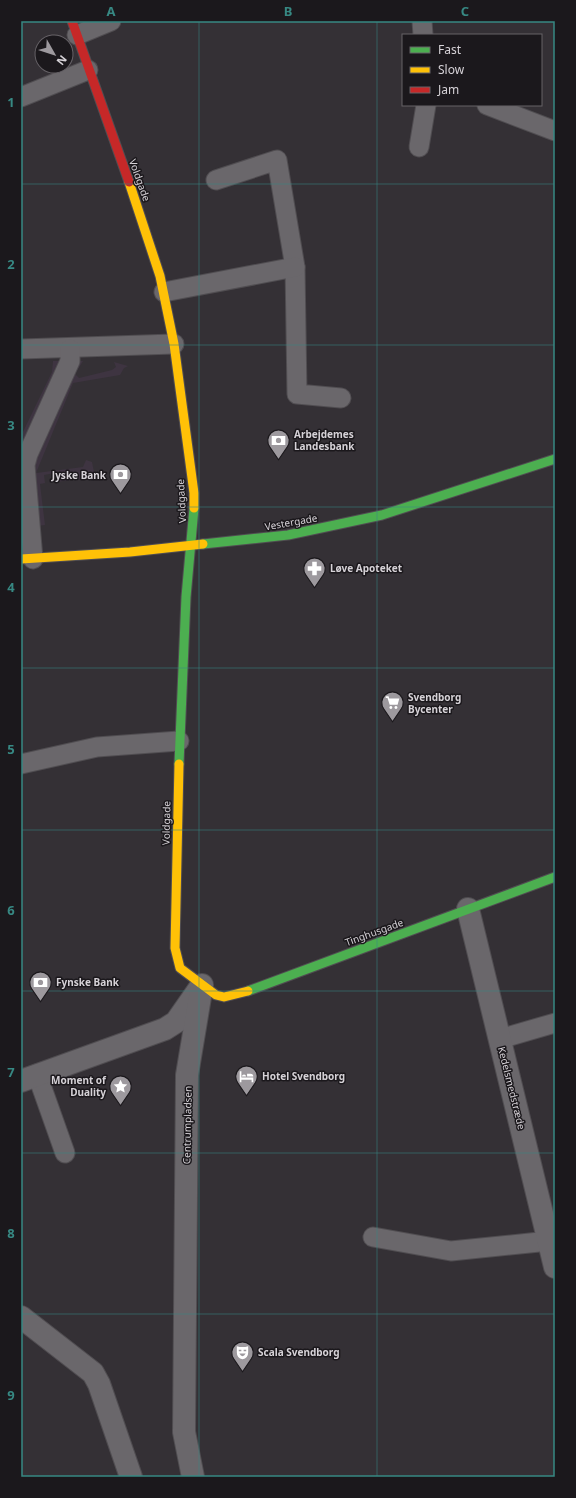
<svg xmlns="http://www.w3.org/2000/svg" width="576" height="1498" font-family="'Noto Sans',sans-serif">
  <style>
    .built { fill: #3e3441 }
    .lines { fill: none; stroke-linecap: round; stroke-linejoin: round }
    .lane-casing { stroke: #504d51; stroke-width: 21 }
    .street-casing { stroke: #504d51; stroke-width: 24 }
    .fast-casing { stroke: #504d51; stroke-width: 11 }
    .slow-casing { stroke: #504d51; stroke-width: 11 }
    .jam-casing { stroke: #504d51; stroke-width: 11 }
    .lane { stroke: #6a676b; stroke-width: 19 }
    .street { stroke: #6a676b; stroke-width: 22 }
    .fast { stroke: #4caf50; stroke-width: 9 }
    .slow { stroke: #ffc107; stroke-width: 9 }
    .jam { stroke: #c62828; stroke-width: 9 }
    .grid { fill: none; stroke: #378883; stroke-width: 1; stroke-opacity: 0.55 }
    .labels { text-anchor: middle; stroke-width: 3; stroke-linejoin: round; paint-order: stroke }
    .street-label { font-size: 10px; fill: #d6d2d7; stroke: #1b181c }
    .poi-label { font-size: 10px; font-weight: bold; fill: #d6d2d7; stroke: #1b181c; text-anchor: start }
    .neatline { fill: none; stroke: #378883; stroke-width: 1.5 }
    .grid-label { font-size: 13px; text-anchor: middle; font-weight: bold; fill: #378883 }
  </style>
  <rect width="100%" height="100%" fill="#343035"/>
  <!-- built -->
  <path class="built" d="M53 361H83L75 374 79 378 112 370 116 367 114 362 128 366 124 368 120 375 73 383 36 473 83 467 86 460 92 462 95 477 56 482 55 473 44 475 45 483 40 484 45 525 21 528V436L52 372Z"/>
  <g class="lines">
    <defs>
      <g id="lane">
        <path d="M422 21 423 35"/>
        <path d="M77 35 111 21"/>
        <path d="M21 97 88 70"/>
        <path d="M487 105 555 131"/>
        <path d="M419 147 426 105"/>
        <path d="M216 180 277 160 295 267 297 394 341 398"/>
        <path d="M164 292 295 267"/>
        <path d="M21 349 174 344"/>
        <path d="M33 559 25 465 28 454 70 361V349"/>
        <path d="M21 764 97 747 179 741"/>
        <path d="M500 1039 555 1023"/>
        <path d="M37 1074 65 1153"/>
        <path d="M373 1237 451 1251 549 1241"/>
      </g>
      <g id="street">
        <path d="M468 909 555 1267"/>
        <path d="M21 1081 165 1029 176 1022 199 989"/>
        <path d="M21 1317 93 1373 99 1384 131 1477"/>
        <path d="M193 1477 184 1432 187 1075 202 985"/>
      </g>
      <g id="fast">
        <path d="M203 544 288 535 382 515 555 459"/>
        <path d="M179 764 186 597 194 508"/>
        <path d="M248 991 555 877"/>
      </g>
      <g id="slow">
        <path d="M129 182 160 276 174 344 194 493V508"/>
        <path d="M21 559 130 552 203 544"/>
        <path d="M179 764 175 948 180 968 216 995 224 997 248 991"/>
      </g>
      <path id="jam" d="M72 21 129 182"/>
    </defs>
    <!-- lane casing -->
    <use href="#lane" class="lane-casing"/>
    <!-- street casing -->
    <use href="#street" class="street-casing"/>
    <!-- fast casing -->
    <use href="#fast" class="fast-casing"/>
    <!-- slow casing -->
    <use href="#slow" class="slow-casing"/>
    <!-- jam casing -->
    <use href="#jam" class="jam-casing"/>
    <!-- lane -->
    <use href="#lane" class="lane"/>
    <!-- street -->
    <use href="#street" class="street"/>
    <!-- fast -->
    <use href="#fast" class="fast"/>
    <!-- slow -->
    <use href="#slow" class="slow"/>
    <!-- jam -->
    <use href="#jam" class="jam"/>
  </g>
  <!-- grid -->
  <path class="grid" d="M199 21V1477M377 21V1477M21 184H555M21 345H555M21 507H555M21 668H555M21 830H555M21 991H555M21 1153H555M21 1314H555"/>
  <!-- icons -->
  <defs>
    <symbol id="bank-pin" viewBox="-11 -11 22 30"><path d="M0 17L-7.5 6A9.5 9.5 0 1 1 7.5 6Z" fill="#9d999e" stroke="#1b181c"/><path d="M-6-4H6V4H-6ZM0-2.3a2.3 2.3 0 1 0 0 4.6a2.3 2.3 0 1 0 0-4.6Z" fill="#fff"/></symbol>
    <symbol id="pharmacy-pin" viewBox="-11 -11 22 30"><path d="M0 17L-7.5 6A9.5 9.5 0 1 1 7.5 6Z" fill="#9d999e" stroke="#1b181c"/><path d="M-2-6h4v4h4v4h-4v4h-4v-4h-4v-4h4Z" fill="#fff"/></symbol>
    <symbol id="supermarket-pin" viewBox="-11 -11 22 30"><path d="M0 17L-7.5 6A9.5 9.5 0 1 1 7.5 6Z" fill="#9d999e" stroke="#1b181c"/><path d="M-6-5.5h2.5l.6 2H6L4.5 2H-2.5L-4.4-4H-6ZM-1.5 3.2a1.3 1.3 0 1 0 .1 0ZM3 3.2a1.3 1.3 0 1 0 .1 0Z" fill="#fff"/></symbol>
    <symbol id="hotel-pin" viewBox="-11 -11 22 30"><path d="M0 17L-7.5 6A9.5 9.5 0 1 1 7.5 6Z" fill="#9d999e" stroke="#1b181c"/><path d="M-6-4.5h1.5V1H6V5H4.5V3h-9V5H-6ZM-4 0a1.8 1.8 0 1 1 3.6 0ZM.5 0V-2.5h3Q6-2.5 6 0Z" fill="#fff"/></symbol>
    <symbol id="sight-pin" viewBox="-11 -11 22 30"><path d="M0 17L-7.5 6A9.5 9.5 0 1 1 7.5 6Z" fill="#9d999e" stroke="#1b181c"/><path d="M0-6L1.8-2.2L6-1.7L2.9 1.2L3.7 5.4L0 3.3L-3.7 5.4L-2.9 1.2L-6-1.7L-1.8-2.2Z" fill="#fff"/></symbol>
    <symbol id="theatre-pin" viewBox="-11 -11 22 30"><path d="M0 17L-7.5 6A9.5 9.5 0 1 1 7.5 6Z" fill="#9d999e" stroke="#1b181c"/><path d="M-5-5.5Q0-4 5-5.5V0Q5 5 0 6Q-5 5-5 0ZM-3.3-2.5H-1v1.5H-3.3ZM1-2.5H3.3v1.5H1ZM-2.8 1Q0 5.5 2.8 1Z" fill="#fff"/></symbol>
  </defs>
  <g fill-rule="evenodd">
    <use href="#bank-pin" x="266" y="428" width="25" height="34"/>
    <use href="#bank-pin" x="108" y="462" width="25" height="34"/>
    <use href="#pharmacy-pin" x="302" y="556" width="25" height="34"/>
    <use href="#supermarket-pin" x="380" y="690" width="25" height="34"/>
    <use href="#bank-pin" x="28" y="970" width="25" height="34"/>
    <use href="#hotel-pin" x="234" y="1064" width="25" height="34"/>
    <use href="#sight-pin" x="108" y="1074" width="25" height="34"/>
    <use href="#theatre-pin" x="230" y="1340" width="25" height="34"/>
  </g>
  <g class="labels">
    <!-- street labels -->
    <g class="street-label">
      <text transform="translate(140 180) rotate(70)" y="4">Voldgade</text>
      <text transform="translate(181 501) rotate(-93)" y="4">Voldgade</text>
      <text transform="translate(291 522) rotate(-10)" y="4">Vestergade</text>
      <text transform="translate(166 823) rotate(-89)" y="4">Voldgade</text>
      <text transform="translate(374 932) rotate(-20)" y="4">Tinghusgade</text>
      <text transform="translate(512 1088) rotate(76)" y="4">Kedelsmedstræde</text>
      <text transform="translate(187 1125) rotate(-89)" y="4">Centrumpladsen</text>
    </g>
    <!-- poi labels -->
    <g class="poi-label">
      <text x="294" y="438">Arbejdemes<tspan x="294" dy="12">Landesbank</tspan></text>
      <text x="106" y="479" text-anchor="end">Jyske Bank</text>
      <text x="330" y="572">Løve Apoteket</text>
      <text x="408" y="701">Svendborg<tspan x="408" dy="12">Bycenter</tspan></text>
      <text x="56" y="986">Fynske Bank</text>
      <text x="262" y="1080">Hotel Svendborg</text>
      <text x="106" y="1084" text-anchor="end">Moment of<tspan x="106" dy="12">Duality</tspan></text>
      <text x="258" y="1356">Scala Svendborg</text>
    </g>
  </g>
  <!-- border -->
  <rect width="576" height="1498" fill="none" stroke="#1b181c" stroke-width="44"/>
  <!-- legend -->
  <rect x="402" y="34" width="140" height="72" fill="#1b181c" stroke="#666267"/>
  <rect x="410" y="47" width="20" height="6" fill="#4caf50" stroke="#666267"/>
  <text x="438" y="54" font-size="12" fill="#d6d2d7">Fast</text>
  <rect x="410" y="67" width="20" height="6" fill="#ffc107" stroke="#666267"/>
  <text x="438" y="74" font-size="12" fill="#d6d2d7">Slow</text>
  <rect x="410" y="87" width="20" height="6" fill="#c62828" stroke="#666267"/>
  <text x="438" y="94" font-size="12" fill="#d6d2d7">Jam</text>
  <!-- north arrow -->
  <g transform="translate(54 54) rotate(129)"><circle r="19" fill="#1b181c" stroke="#666267"/>
  <path d="M0-3L7 15L0 10L-7 15Z" fill="#9d999e"/>
  <text y="-6" font-size="11" font-weight="bold" text-anchor="middle" fill="#d6d2d7">N</text>
  </g>
  <rect x="22" y="22" width="532" height="1454" class="neatline"/>
  <g class="grid-label">
    <text x="111" y="16">A</text>
    <text x="288" y="16">B</text>
    <text x="465" y="16">C</text>
    <text x="11" y="107">1</text>
    <text x="11" y="269">2</text>
    <text x="11" y="430">3</text>
    <text x="11" y="592">4</text>
    <text x="11" y="754">5</text>
    <text x="11" y="915">6</text>
    <text x="11" y="1077">7</text>
    <text x="11" y="1238">8</text>
    <text x="11" y="1400">9</text>
  </g>
</svg>
